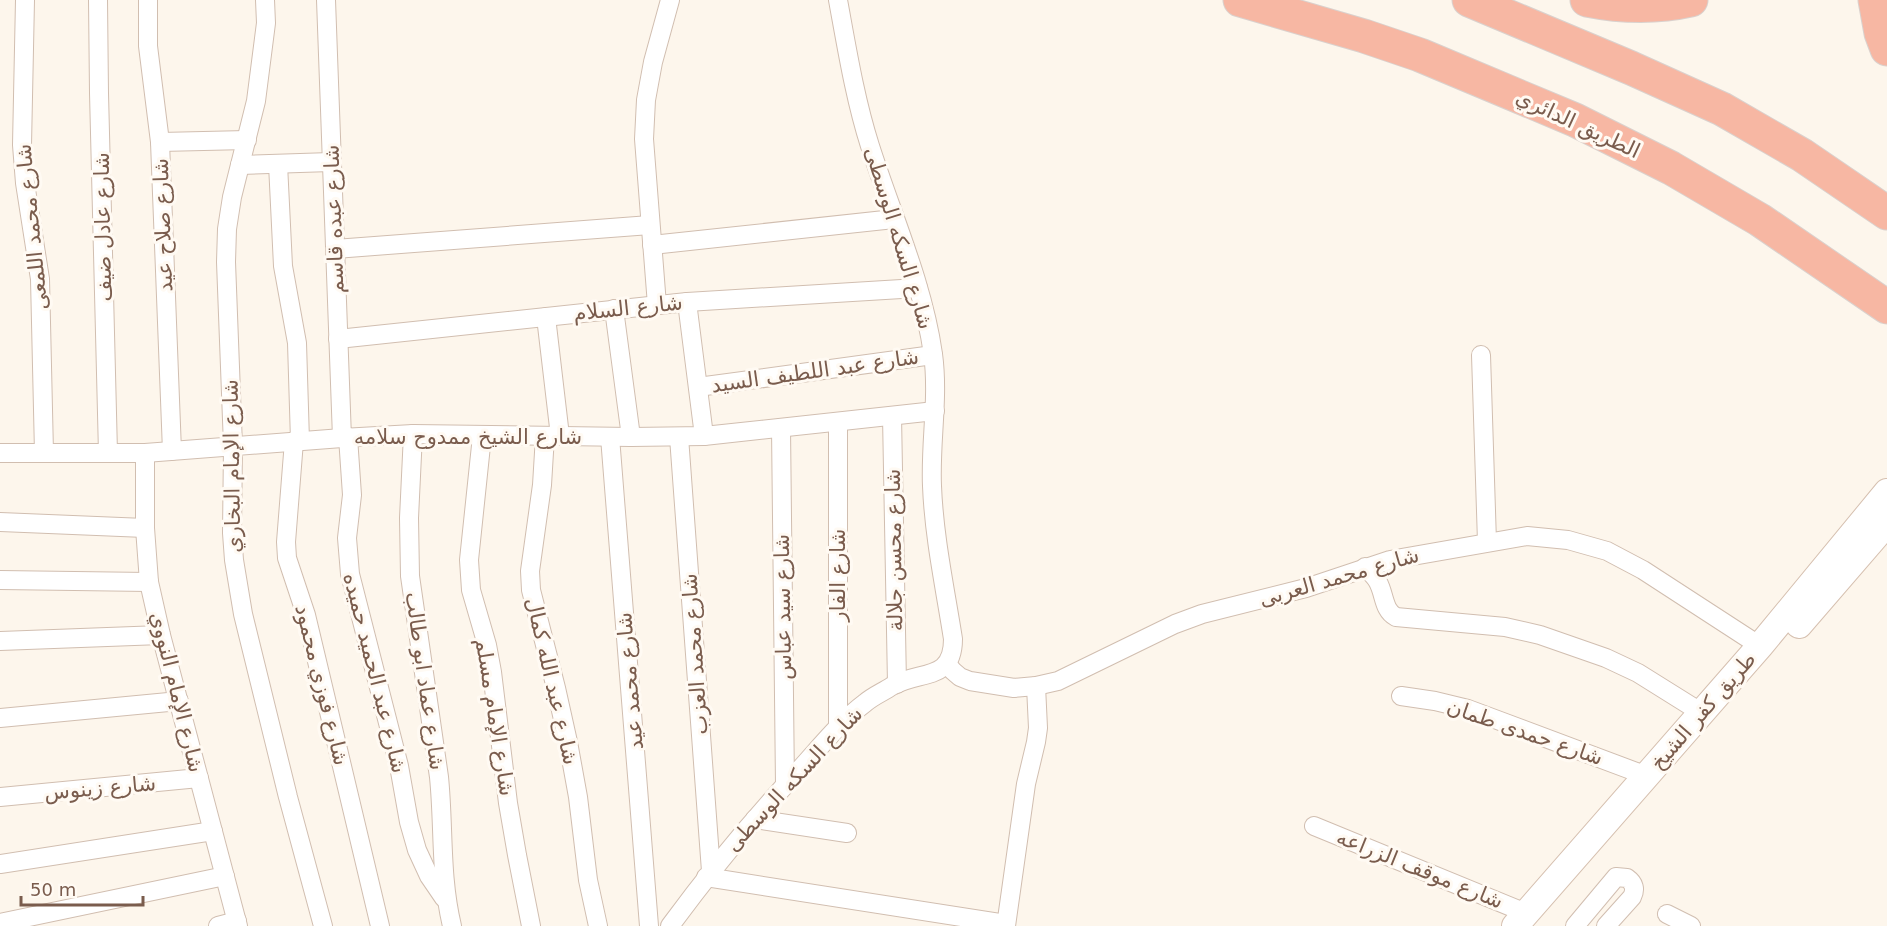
<svg xmlns="http://www.w3.org/2000/svg" width="1887" height="926" font-family="'DejaVu Sans',Vazirmatn,sans-serif">
  <style>
    .lines { fill: none; stroke-linecap: round; stroke-linejoin: round }
    .street-casing { stroke: #d1beb0; stroke-width: 20 }
    .secondary-casing { stroke: #d6c0b0; stroke-width: 28 }
    .highway-casing { stroke: #dad1cd; stroke-width: 35 }
    .street { stroke: #fff; stroke-width: 18 }
    .secondary { stroke: #fff; stroke-width: 26 }
    .highway { stroke: #f7b7a3; stroke-width: 33 }
    .labels { text-anchor: middle; stroke-width: 6; stroke-linejoin: round; paint-order: stroke }
    .street-label { font-size: 21px; fill: #7a5c4d; stroke: #fffaf3 }
  </style>
  <rect width="100%" height="100%" fill="#fdf6ec"/>
  <g class="lines">
    <defs>
      <g id="street">
        <path d="M25 0 22 145 25 183 40 279 44 453"/>
        <path d="M98 0 99 93 108 453"/>
        <path d="M148 0V46L160 142 172 451"/>
        <path d="M265 0 266 23 256 101 232 197 227 229 226 262 233 446 232 533 234 560 243 614 288 797 323 926"/>
        <path d="M326 0 342 438"/>
        <path d="M160 142 247 140"/>
        <path d="M278 164 283 266 297 343 300 441"/>
        <path d="M240 165 331 162"/>
        <path d="M652 245 894 219"/>
        <path d="M335 249 650 225"/>
        <path d="M687 302 704 436"/>
        <path d="M657 305 644 139 646 100 653 62 670 0"/>
        <path d="M614 309 631 437"/>
        <path d="M546 317 560 436"/>
        <path d="M338 339 687 302 918 288"/>
        <path d="M1481 355 1487 542"/>
        <path d="M698 387 933 355"/>
        <path d="M892 416 897 684"/>
        <path d="M781 428 785 785"/>
        <path d="M413 434 409 518 410 576 439 777C444 827 440 876 452 926"/>
        <path d="M482 436 469 560 471 590 487 645 492 672 508 803 517 855 531 926"/>
        <path d="M545 436 542 485 530 571 531 590 556 688 568 742 578 797 588 880 598 926"/>
        <path d="M348 437 352 495 347 538 350 574 399 766 409 822 417 850 429 876 444 898"/>
        <path d="M610 437 649 926"/>
        <path d="M679 437 711 871"/>
        <path d="M294 441 286 542 287 558 306 615 380 926"/>
        <path d="M0 453H145L342 438 413 434 631 437 704 436 935 411"/>
        <path d="M145 453V528L149 582 161 635 238 926"/>
        <path d="M0 522 145 528"/>
        <path d="M1365 567C1370 572 1375 576 1378 582 1385 595 1383 610 1396 617L1505 627 1540 635 1606 658 1638 673 1702 713"/>
        <path d="M0 580 149 582"/>
        <path d="M0 641 161 635"/>
        <path d="M947 664 953 671 960 677 970 681 1014 688 1036 686 1058 681 1175 624 1202 614 1306 588 1390 560 1527 536 1568 540 1607 551 1643 570 1760 646"/>
        <path d="M1401 696 1435 701 1468 709 1647 776"/>
        <path d="M0 718 179 701"/>
        <path d="M838 728V422"/>
        <path d="M0 797 199 778"/>
        <path d="M755 819 847 833"/>
        <path d="M1314 826 1526 913"/>
        <path d="M0 864 213 831"/>
        <path d="M706 877 1006 924"/>
        <path d="M1667 914 1691 926"/>
        <path d="M0 923 225 876"/>
        <path d="M218 926 237 921"/>
        <path d="M670 926C711 870 754 818 801 768 821 746 841 721 865 703 873 696 883 692 892 686 920 670 953 682 953 639 945 588 934 537 932 486 930 442 939 398 933 354 923 283 892 215 870 146 855 99 847 49 838 0"/>
        <path d="M1006 926 1026 784 1036 742 1038 728 1036 686"/>
        <path d="M1575 926 1616 877 1627 878C1634 883 1636 889 1632 897L1606 926"/>
      </g>
      <g id="secondary">
        <path d="M1799 625 1887 523"/>
        <path d="M1515 926 1760 646 1887 492"/>
      </g>
      <g id="highway">
        <path d="M1240 0 1364 36 1420 55 1575 120 1671 168 1760 220 1887 307"/>
        <path d="M1469 0 1631 68 1722 109 1802 155 1887 213"/>
        <path d="M1587 0C1622 7 1656 8 1691 0"/>
        <path d="M1875 0 1881 33 1887 49"/>
      </g>
    </defs>
    <!-- street casing -->
    <use href="#street" class="street-casing"/>
    <!-- secondary casing -->
    <use href="#secondary" class="secondary-casing"/>
    <!-- highway casing -->
    <use href="#highway" class="highway-casing"/>
    <!-- street -->
    <use href="#street" class="street"/>
    <!-- secondary -->
    <use href="#secondary" class="secondary"/>
    <!-- highway -->
    <use href="#highway" class="highway"/>
  </g>
  <g class="labels">
    <!-- street labels -->
    <g class="street-label">
      <text transform="translate(1578 124) rotate(25)" y="7">الطريق الدائري</text>
      <text transform="translate(334 219) rotate(-92)" y="7">شارع عبده قاسم</text>
      <text transform="translate(163 225) rotate(-92)" y="7">شارع صلاح عيد</text>
      <text transform="translate(32 227) rotate(-96)" y="7">شارع محمد اللمعى</text>
      <text transform="translate(103 227) rotate(-91)" y="7">شارع عادل ضيف</text>
      <text transform="translate(899 238) rotate(73)" y="7">شارع السكه الوسطى</text>
      <text transform="translate(628 308) rotate(-6)" y="7">شارع السلام</text>
      <text transform="translate(815 371) rotate(-8)" y="7">شارع عبد اللطيف السيد</text>
      <text x="468" y="444">شارع الشيخ ممدوح سلامه</text>
      <text transform="translate(232 466) rotate(-91)" y="7">شارع الإمام البخاري</text>
      <text transform="translate(894 550) rotate(-91)" y="7">شارع محسن جلالة</text>
      <text transform="translate(838 575) rotate(-90)" y="7">شارع الفار</text>
      <text transform="translate(1339 577) rotate(-16)" y="7">شارع محمد العربى</text>
      <text transform="translate(783 607) rotate(-91)" y="7">شارع سيد عباس</text>
      <text transform="translate(695 654) rotate(-94)" y="7">شارع محمد العزب</text>
      <text transform="translate(375 673) rotate(76)" y="7">شارع عبد الحميد حميده</text>
      <text transform="translate(425 681) rotate(82)" y="7">شارع عماد ابو طالب</text>
      <text transform="translate(552 681) rotate(77)" y="7">شارع عبد الله كمال</text>
      <text transform="translate(630 681) rotate(-95)" y="7">شارع محمد عيد</text>
      <text transform="translate(322 685) rotate(76)" y="7">شارع فوزي محمود</text>
      <text transform="translate(177 692) rotate(76)" y="7">شارع الإمام النووي</text>
      <text transform="translate(1703 711) rotate(-49)" y="7">طريق كفر الشيخ</text>
      <text transform="translate(495 717) rotate(81)" y="7">شارع الإمام مسلم</text>
      <text transform="translate(1525 732) rotate(19)" y="7">شارع حمدى طمان</text>
      <text transform="translate(794 779) rotate(-47)" y="7">شارع السكه الوسطى</text>
      <text transform="translate(100 788) rotate(-5)" y="7">شارع زينوس</text>
      <text transform="translate(1420 869) rotate(22)" y="7">شارع موقف الزراعه</text>
    </g>
  </g>
  <!-- scale -->
  <path d="M21 896v9h122v-9" fill="none" stroke="#7a5c4d" stroke-width="3"/>
  <text x="30" y="896" font-size="18" fill="#7a5c4d" stroke="#fffaf3" stroke-width="4.5" paint-order="stroke">50 m</text>
</svg>
